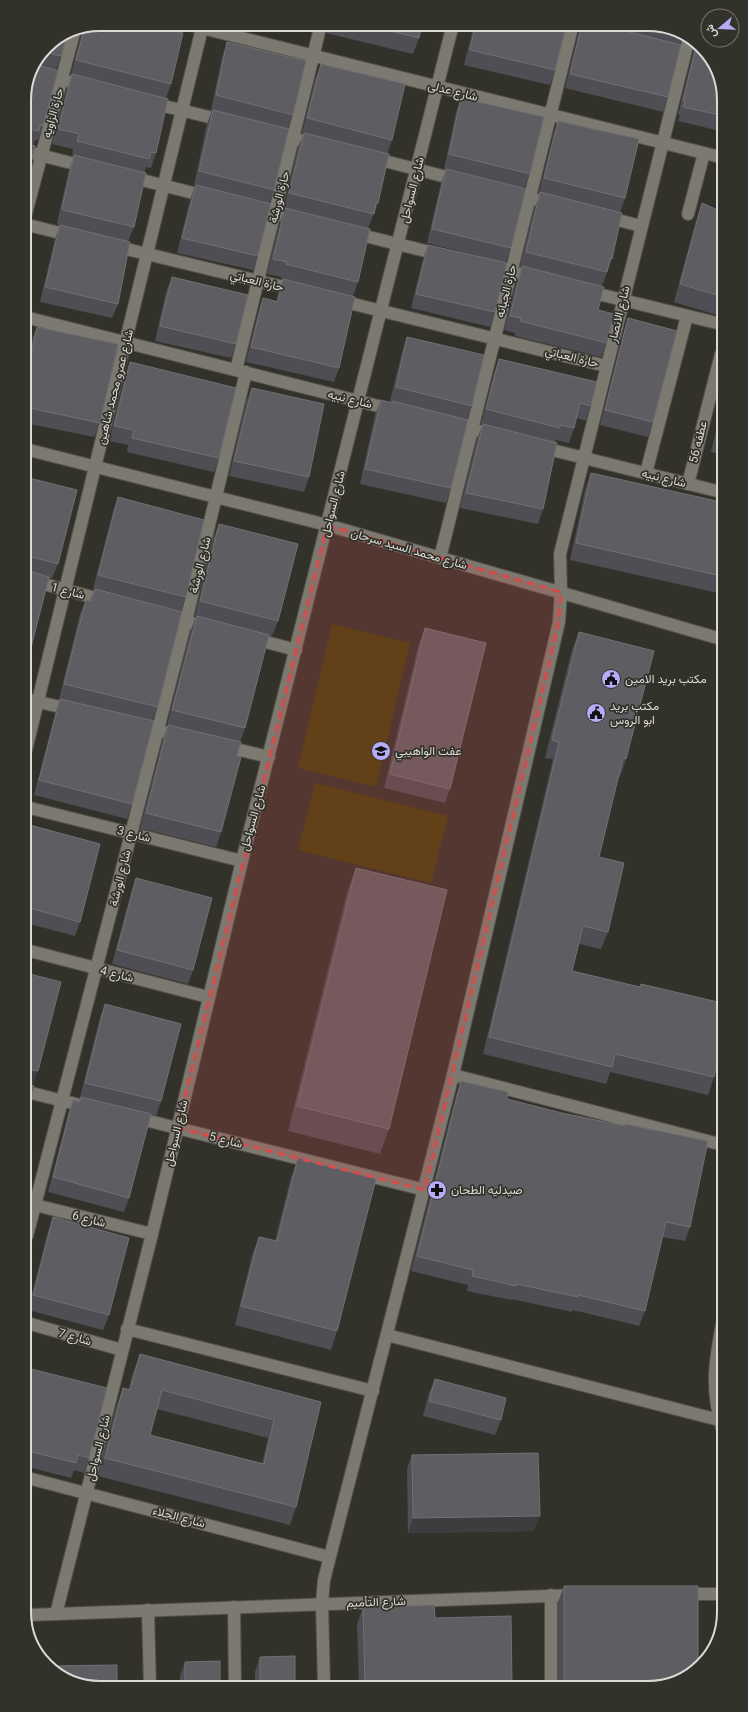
<svg xmlns="http://www.w3.org/2000/svg" width="748" height="1712" font-family="Roboto,Vazirmatn,sans-serif">
  <style>
    .green { fill: #463f0c }
    .lines { fill: none; stroke-linecap: round; stroke-linejoin: round }
    .service-casing { stroke: #515049; stroke-width: 14 }
    .minor-casing { stroke: #515049; stroke-width: 14 }
    .tertiary-casing { stroke: #515049; stroke-width: 14 }
    .service { stroke: #7b7970; stroke-width: 12 }
    .minor { stroke: #7b7970; stroke-width: 12 }
    .tertiary { stroke: #7b7970; stroke-width: 12 }
    .wall { fill: #4f4e55; fill-rule: evenodd }
    .shaded-wall { fill: #3d3c3e }
    .building { fill: #5e5d62; stroke: #717074; fill-rule: evenodd }
    .marked { fill: #d74c4b; fill-opacity: 0.2; stroke: #d74c4b; stroke-width: 3; stroke-dasharray: 8 5; stroke-linejoin: round }
    .labels { text-anchor: middle; stroke-width: 3.5; stroke-linejoin: round; paint-order: stroke }
    .street-label { font-size: 12px; fill: #dbdad5; stroke: #33322a }
    .poi-label { font-size: 12px; fill: #dbdad5; stroke: #33322a; text-anchor: start }
    .rim { fill: none; stroke: #dbdad5; stroke-width: 2 }
  </style>
  <rect width="100%" height="100%" fill="#33322a"/>
  <!-- green -->
  <g class="green">
    <path d="M332 624 410 643 376 787 298 768Z"/>
    <path d="M315 783 448 816 431 883 298 850Z"/>
  </g>
  <g class="lines">
    <defs>
      <g id="service">
        <path d="M41 74 85 86"/>
        <path d="M152 103 225 121"/>
        <path d="M272 133 316 144"/>
        <path d="M373 158 458 180"/>
        <path d="M509 193 553 204"/>
        <path d="M688 214 704 153"/>
        <path d="M606 217 641 226"/>
        <path d="M24 221 75 29"/>
        <path d="M24 224 72 236"/>
        <path d="M114 246 296 290"/>
        <path d="M337 300 606 366"/>
        <path d="M236 370 321 24"/>
        <path d="M646 473 687 316"/>
        <path d="M688 484 721 354"/>
        <path d="M440 558 573 24"/>
        <path d="M27 1236 186 621 246 372"/>
        <path d="M234 1607 235 1687"/>
      </g>
      <g id="minor">
        <path d="M186 24 720 157"/>
        <path d="M24 151 87 167"/>
        <path d="M130 177 209 197"/>
        <path d="M254 208 298 219"/>
        <path d="M353 233 442 255"/>
        <path d="M491 267 535 278"/>
        <path d="M586 291 721 324"/>
        <path d="M25 317 394 410"/>
        <path d="M451 424 495 435"/>
        <path d="M540 447 721 492"/>
        <path d="M25 449 327 525 721 639"/>
        <path d="M25 579 107 601"/>
        <path d="M561 592 560 554 689 38"/>
        <path d="M164 615 210 628"/>
        <path d="M251 638 296 650"/>
        <path d="M26 699 73 710"/>
        <path d="M136 725 180 736"/>
        <path d="M223 746 269 757"/>
        <path d="M26 750 203 24"/>
        <path d="M26 807 242 861"/>
        <path d="M26 950 208 997"/>
        <path d="M453 1075 723 1145"/>
        <path d="M27 1092 88 1107"/>
        <path d="M133 1117 425 1190"/>
        <path d="M27 1203 152 1234"/>
        <path d="M27 1323 122 1350"/>
        <path d="M127 1329 373 1391"/>
        <path d="M387 1335 719 1420"/>
        <path d="M28 1478 329 1557"/>
        <path d="M551 1595V1685"/>
        <path d="M148 1610 150 1687"/>
      </g>
      <g id="tertiary">
        <path d="M723 1320C714 1364 710 1391 724 1434"/>
        <path d="M683 1594H724"/>
        <path d="M56 1614 152 1234 242 861 453 24"/>
        <path d="M28 1615 577 1595"/>
        <path d="M324 1686 322 1603 324 1580 453 1075 559 622 561 592"/>
      </g>
    </defs>
    <!-- service casing -->
    <use href="#service" class="service-casing"/>
    <!-- minor casing -->
    <use href="#minor" class="minor-casing"/>
    <!-- tertiary casing -->
    <use href="#tertiary" class="tertiary-casing"/>
    <!-- service -->
    <use href="#service" class="service"/>
    <!-- minor -->
    <use href="#minor" class="minor"/>
    <!-- tertiary -->
    <use href="#tertiary" class="tertiary"/>
  </g>
  <!-- wall -->
  <g class="wall">
    <path d="M100 24 171 84 166 98 156 153 151 168 146 167 144 173 134 227 128 241 118 304 112 318 40 302 55 239 60 225H58L57 223 69 170 74 156 72 155 73 149 52 144 67 89 72 75H71L82 31V28Z"/>
    <path d="M287 24H314L312 30Z"/>
    <path d="M328 24H422L419 38 413 54 326 33Z"/>
    <path d="M474 24H567L555 70 550 85 464 65Z"/>
    <path d="M582 24H654L683 35 680 45 668 97 663 112 565 88 578 35Z"/>
    <path d="M227 42 293 115 288 129 274 190 269 204 258 256 253 270 177 253 190 200 195 186 194 185 207 124 212 110H211L222 57Z"/>
    <path d="M696 42 720 75V131L678 121 680 115H678Z"/>
    <path d="M46 46 61 56 56 70 43 126 38 140H35L33 145 24 191V95Z"/>
    <path d="M321 64 392 140 387 154 378 203 368 228 358 282 353 296 339 368 334 382 246 362 258 313 263 298 276 301 278 294 283 279H281V277L267 274 280 222 285 208H284L298 147 304 133H302L315 79Z"/>
    <path d="M461 98 530 174 524 188 511 248 506 262 495 312 490 327 411 308 423 259 428 245 482 257 427 243 441 183 446 169H444L456 112Z"/>
    <path d="M558 121 625 198 620 213 612 259 602 286 598 310 607 343 601 357 515 336V333L504 330 517 281 522 267 520 266 535 207 540 193 539 192 553 136Z"/>
    <path d="M702 203 720 211V316L674 302 696 221Z"/>
    <path d="M172 277 236 344 231 358 155 341 166 292Z"/>
    <path d="M628 318 653 422 648 437 600 425 623 333Z"/>
    <path d="M37 327 100 423 94 437 25 423V373L31 341Z"/>
    <path d="M407 337 472 406 467 420 451 488 446 503 360 484 375 415 381 400 392 403V402L390 401 402 352Z"/>
    <path d="M499 359 591 406 586 421 577 418 574 428 569 443 556 440 543 509 538 524 460 508 477 439 483 424H481L494 373Z"/>
    <path d="M130 362 219 458 214 472 127 452 128 445 109 441 125 377Z"/>
    <path d="M252 388 309 477 304 492 229 476 246 402Z"/>
    <path d="M721 408V455L711 452Z"/>
    <path d="M591 473 721 502V592L718 591V593L570 560 585 490Z"/>
    <path d="M25 477 58 564 52 578H49L26 667Z"/>
    <path d="M118 497 186 597 181 612 158 707 152 721 132 804 127 819 34 795 55 714 60 699H59L80 614 86 600 90 601 95 589H93L113 512Z"/>
    <path d="M219 524 278 621 272 636 269 635 245 728 240 742 237 756 221 832 216 847 140 828 163 739 168 725H167L191 630 196 616H195L213 539Z"/>
    <path d="M425 628 450 789 445 803 384 788 419 643Z"/>
    <path d="M579 632 626 759 620 777 618 776 599 857 608 932 601 949 579 944 572 971 639 987 641 984 714 1077 708 1095 610 1072 606 1084 483 1054 553 759 545 758 572 650Z"/>
    <path d="M26 824 80 922 75 936 26 923Z"/>
    <path d="M356 868 389 1129 380 1154 288 1131 347 892Z"/>
    <path d="M136 878 193 970 188 984 112 964 131 893Z"/>
    <path d="M105 1004 161 1101 156 1116 151 1115 129 1198 124 1212 48 1192 68 1114 73 1100 80 1101 81 1098 80 1097 100 1018Z"/>
    <path d="M461 1081 507 1099 562 1113 624 1126 625 1124 690 1227 685 1241 662 1237 645 1311 639 1326 573 1310 572 1312 512 1299 511 1300 467 1291 468 1285 411 1271 456 1095Z"/>
    <path d="M298 1158 337 1331 331 1350 235 1325 252 1255 259 1237 275 1241 291 1177Z"/>
    <path d="M53 1217 109 1315 103 1330 28 1310 48 1232Z"/>
    <path d="M140 1354 321 1402 296 1507 290 1525 98 1476 116 1407 123 1388 128 1390 133 1373ZM157 1409 268 1438 262 1464 150 1435Z"/>
    <path d="M27 1368 89 1458 84 1473 74 1470 71 1478 28 1467Z"/>
    <path d="M435 1379 501 1420 495 1435 423 1416 429 1393Z"/>
    <path d="M412 1455 534 1531 408 1533 407 1469Z"/>
    <path d="M564 1586 673 1684 558 1685V1602Z"/>
    <path d="M363 1607 435 1618 512 1685 359 1686 357 1624Z"/>
    <path d="M260 1657 295 1686 255 1687V1672Z"/>
    <path d="M185 1662 220 1687H180V1676Z"/>
  </g>
  <!-- shaded-wall -->
  <g class="shaded-wall">
    <path d="M28 129 24 138V132Z"/>
    <path d="M28 557H32L27 572H25V560Z"/>
    <path d="M30 1070 38 1071 33 1086 27 1085V1074Z"/>
    <path d="M540 1516 534 1531 408 1533 413 1518Z"/>
  </g>
  <!-- building -->
  <g class="building">
    <path d="M100 24H143L183 33 171 84 76 60 85 27Z"/>
    <path d="M362 24H422L419 38Z"/>
    <path d="M476 24H567L555 70 470 50Z"/>
    <path d="M582 24H598L681 45 668 97 570 74Z"/>
    <path d="M68 31 61 56 44 52 46 46Z"/>
    <path d="M227 42 306 61 293 115 216 95Z"/>
    <path d="M697 43 720 75V115L683 107 685 101 683 100Z"/>
    <path d="M321 64 405 84 392 140 307 118Z"/>
    <path d="M38 65 58 71 43 126 40 125 39 131 28 129 24 132V95Z"/>
    <path d="M72 74 168 99 156 153 151 152 149 159 77 141 79 134 58 129Z"/>
    <path d="M461 98 544 117 530 174 449 154Z"/>
    <path d="M213 110 289 129 274 190 199 171Z"/>
    <path d="M558 121 639 139 625 198 544 178Z"/>
    <path d="M304 133 389 154 378 203H376L374 214 289 193Z"/>
    <path d="M24 142 35 146 24 191Z"/>
    <path d="M74 155 146 173 134 227 63 210 62 208Z"/>
    <path d="M446 169 526 189 511 248 432 229Z"/>
    <path d="M196 185 271 204 258 256 182 238Z"/>
    <path d="M540 192 622 213 612 259 610 258 607 272 526 252Z"/>
    <path d="M702 203 720 211V296L680 284Z"/>
    <path d="M285 208 370 229 358 282 286 264 287 262 273 259Z"/>
    <path d="M60 225 130 242 118 304 45 287Z"/>
    <path d="M428 245 507 263 495 312 416 294Z"/>
    <path d="M522 266 604 287 598 310 614 314 607 343 520 321 521 318 510 316Z"/>
    <path d="M172 277 248 295 236 344 160 326Z"/>
    <path d="M283 279 355 297 339 368 251 347 263 298 278 302Z"/>
    <path d="M628 318 677 331 653 422 605 410Z"/>
    <path d="M37 327 118 344 100 423 25 407V384Z"/>
    <path d="M407 337 484 355 472 406 396 387Z"/>
    <path d="M499 359 597 382 591 406 580 403 574 428 560 425V428L486 409Z"/>
    <path d="M130 362 236 388 219 458 132 438 134 430 114 426Z"/>
    <path d="M252 388 324 404 309 477 234 461Z"/>
    <path d="M381 400 392 403V401L468 420 451 488 365 469Z"/>
    <path d="M721 420V435L718 434Z"/>
    <path d="M483 424 557 443 543 509 466 493Z"/>
    <path d="M591 473 721 502V576L576 543Z"/>
    <path d="M25 477 77 490 58 564 32 557H28L25 560Z"/>
    <path d="M118 497 204 520 186 597 98 575Z"/>
    <path d="M219 524 298 544 278 621 200 601Z"/>
    <path d="M25 570 49 577 26 667Z"/>
    <path d="M95 589 182 612 158 707 64 684 86 600 92 601Z"/>
    <path d="M197 616 269 635 245 728 172 710Z"/>
    <path d="M425 628 486 643 450 789 390 774Z"/>
    <path d="M579 632 654 651 626 759 623 758 599 857 624 863 608 932 583 926 572 971 640 987 641 984 722 1003V1042L714 1077 615 1054 612 1067 489 1037 559 742 552 740Z"/>
    <path d="M60 699 154 721 132 804 39 780Z"/>
    <path d="M168 725 241 742 237 756 241 757 221 832 146 813Z"/>
    <path d="M26 824 100 844 80 922 26 907Z"/>
    <path d="M356 868 447 890 389 1129 297 1106Z"/>
    <path d="M136 878 212 898 193 970 117 950Z"/>
    <path d="M26 973 61 982 38 1071 30 1070 27 1074Z"/>
    <path d="M105 1004 181 1024 161 1101 85 1083Z"/>
    <path d="M461 1081 508 1092 507 1099 562 1113 625 1126V1124L708 1141 690 1227 666 1222 645 1311 578 1295V1297L517 1284 516 1286 472 1276 473 1270 417 1256Z"/>
    <path d="M27 1082V1083L34 1086 27 1115Z"/>
    <path d="M81 1097 151 1114 129 1198 53 1177 73 1100 80 1102Z"/>
    <path d="M298 1158 376 1179 337 1331 241 1306 259 1237 277 1241Z"/>
    <path d="M53 1217 129 1238 109 1315 33 1295Z"/>
    <path d="M140 1354 321 1402 296 1507 105 1458 123 1388 130 1390ZM162 1390 274 1420 264 1464 150 1435Z"/>
    <path d="M27 1368 107 1388 89 1458 78 1455 76 1463 28 1451Z"/>
    <path d="M435 1379 506 1398 501 1420 429 1401Z"/>
    <path d="M538 1453 540 1516 413 1518 412 1455Z"/>
    <path d="M564 1586H698V1665L673 1684 564 1685Z"/>
    <path d="M434 1605 435 1618 511 1616 512 1685 365 1686 363 1607Z"/>
    <path d="M295 1656V1686L260 1687V1657Z"/>
    <path d="M220 1661V1687H185V1662Z"/>
    <path d="M117 1665V1688H94L54 1673 49 1666Z"/>
  </g>
  <!-- marked area -->
  <path class="marked" d="M327 525 561 592 559 622 425 1190 177 1128Z"/>
  <!-- icons -->
  <defs>
    <symbol id="civic-disc" viewBox="-11 -11 22 22"><circle r="9.5" fill="#b5acf8" stroke="#33322a"/><path d="M-.6-6.5H3V-4.5H.6V-3L4-1V1h2V6H-6V1h2V-1L-.6-3ZM-1.2 2.5V6h2.4V2.5Z" fill="#111"/></symbol>
    <symbol id="school-disc" viewBox="-11 -11 22 22"><circle r="9.5" fill="#b5acf8" stroke="#33322a"/><path d="M0-5L7-2L0 1L-7-2ZM-4 1L0 2.5L4 1V4Q0 6-4 4Z" fill="#111"/></symbol>
    <symbol id="pharmacy-disc" viewBox="-11 -11 22 22"><circle r="9.5" fill="#b5acf8" stroke="#33322a"/><path d="M-2-6h4v4h4v4h-4v4h-4v-4h-4v-4h4Z" fill="#111"/></symbol>
  </defs>
  <g fill-rule="evenodd">
    <use href="#civic-disc" x="600" y="668" width="22" height="22"/>
    <use href="#civic-disc" x="585" y="702" width="22" height="22"/>
    <use href="#school-disc" x="370" y="740" width="22" height="22"/>
    <use href="#pharmacy-disc" x="426" y="1179" width="22" height="22"/>
  </g>
  <g class="labels">
    <!-- street labels -->
    <g class="street-label">
      <text transform="translate(453 91) rotate(14)" y="4">شارع عدلى</text>
      <text transform="translate(53 113) rotate(-75)" y="4">حارة الزاويه</text>
      <text transform="translate(412 190) rotate(-76)" y="4">شارع السواحل</text>
      <text transform="translate(279 197) rotate(-76)" y="4">حارة الورشة</text>
      <text transform="translate(257 281) rotate(14)" y="4">حارة العباتي</text>
      <text transform="translate(506 291) rotate(-76)" y="4">حارة الجبانه</text>
      <text transform="translate(619 314) rotate(-76)" y="4">شارع الانصار</text>
      <text transform="translate(572 357) rotate(14)" y="4">حارة العباتي</text>
      <text transform="translate(115 387) rotate(-76)" y="4">شارع عمرو محمد شاهين</text>
      <text transform="translate(350 399) rotate(14)" y="4">شارع نبيه</text>
      <text transform="translate(698 442) rotate(-76)" y="4">عطفه 56</text>
      <text transform="translate(664 478) rotate(14)" y="4">شارع نبيه</text>
      <text transform="translate(333 504) rotate(-76)" y="4">شارع السواحل</text>
      <text transform="translate(409 549) rotate(16)" y="4">شارع محمد السيد سرحان</text>
      <text transform="translate(200 565) rotate(-76)" y="4">شارع الورشة</text>
      <text transform="translate(68 591) rotate(15)" y="4">شارع 1</text>
      <text transform="translate(253 818) rotate(-75)" y="4">شارع السواحل</text>
      <text transform="translate(134 834) rotate(14)" y="4">شارع 3</text>
      <text transform="translate(120 878) rotate(-76)" y="4">شارع الورشة</text>
      <text transform="translate(117 974) rotate(14)" y="4">شارع 4</text>
      <text transform="translate(176 1133) rotate(-77)" y="4">شارع السواحل</text>
      <text transform="translate(226 1140) rotate(14)" y="4">شارع 5</text>
      <text transform="translate(89 1219) rotate(14)" y="4">شارع 6</text>
      <text transform="translate(75 1337) rotate(16)" y="4">شارع 7</text>
      <text transform="translate(98 1448) rotate(-76)" y="4">شارع السواحل</text>
      <text transform="translate(179 1517) rotate(15)" y="4">شارع الجلاء</text>
      <text transform="translate(376 1602) rotate(-2)" y="4">شارع التأميم</text>
    </g>
    <!-- poi labels -->
    <g class="poi-label">
      <text x="625" y="683">مكتب بريد الامين</text>
      <text x="610" y="710">مكتب بريد<tspan x="610" dy="14">ابو الروس</tspan></text>
      <text x="395" y="755">عفت الواهيبي</text>
      <text x="451" y="1194">صيدليه الطحان</text>
    </g>
  </g>
  <!-- crop -->
  <path d="M0 0H748V1712H0ZM100 31H648A69 69 0 0 1 717 100V1612A69 69 0 0 1 648 1681H100A69 69 0 0 1 31 1612V100A69 69 0 0 1 100 31Z" fill="#33322a" fill-rule="evenodd"/>
  <path class="rim" d="M100 31H648A69 69 0 0 1 717 100V1612A69 69 0 0 1 648 1681H100A69 69 0 0 1 31 1612V100A69 69 0 0 1 100 31Z"/>
  <!-- north arrow -->
  <g transform="translate(720 28) rotate(251)"><circle r="19" fill="#33322a" stroke="#76756e"/>
  <path d="M0-3L7 15L0 10L-7 15Z" fill="#b5acf8"/>
  <text y="-6" font-size="11" font-weight="bold" text-anchor="middle" fill="#dbdad5">ش</text>
  </g>
</svg>
